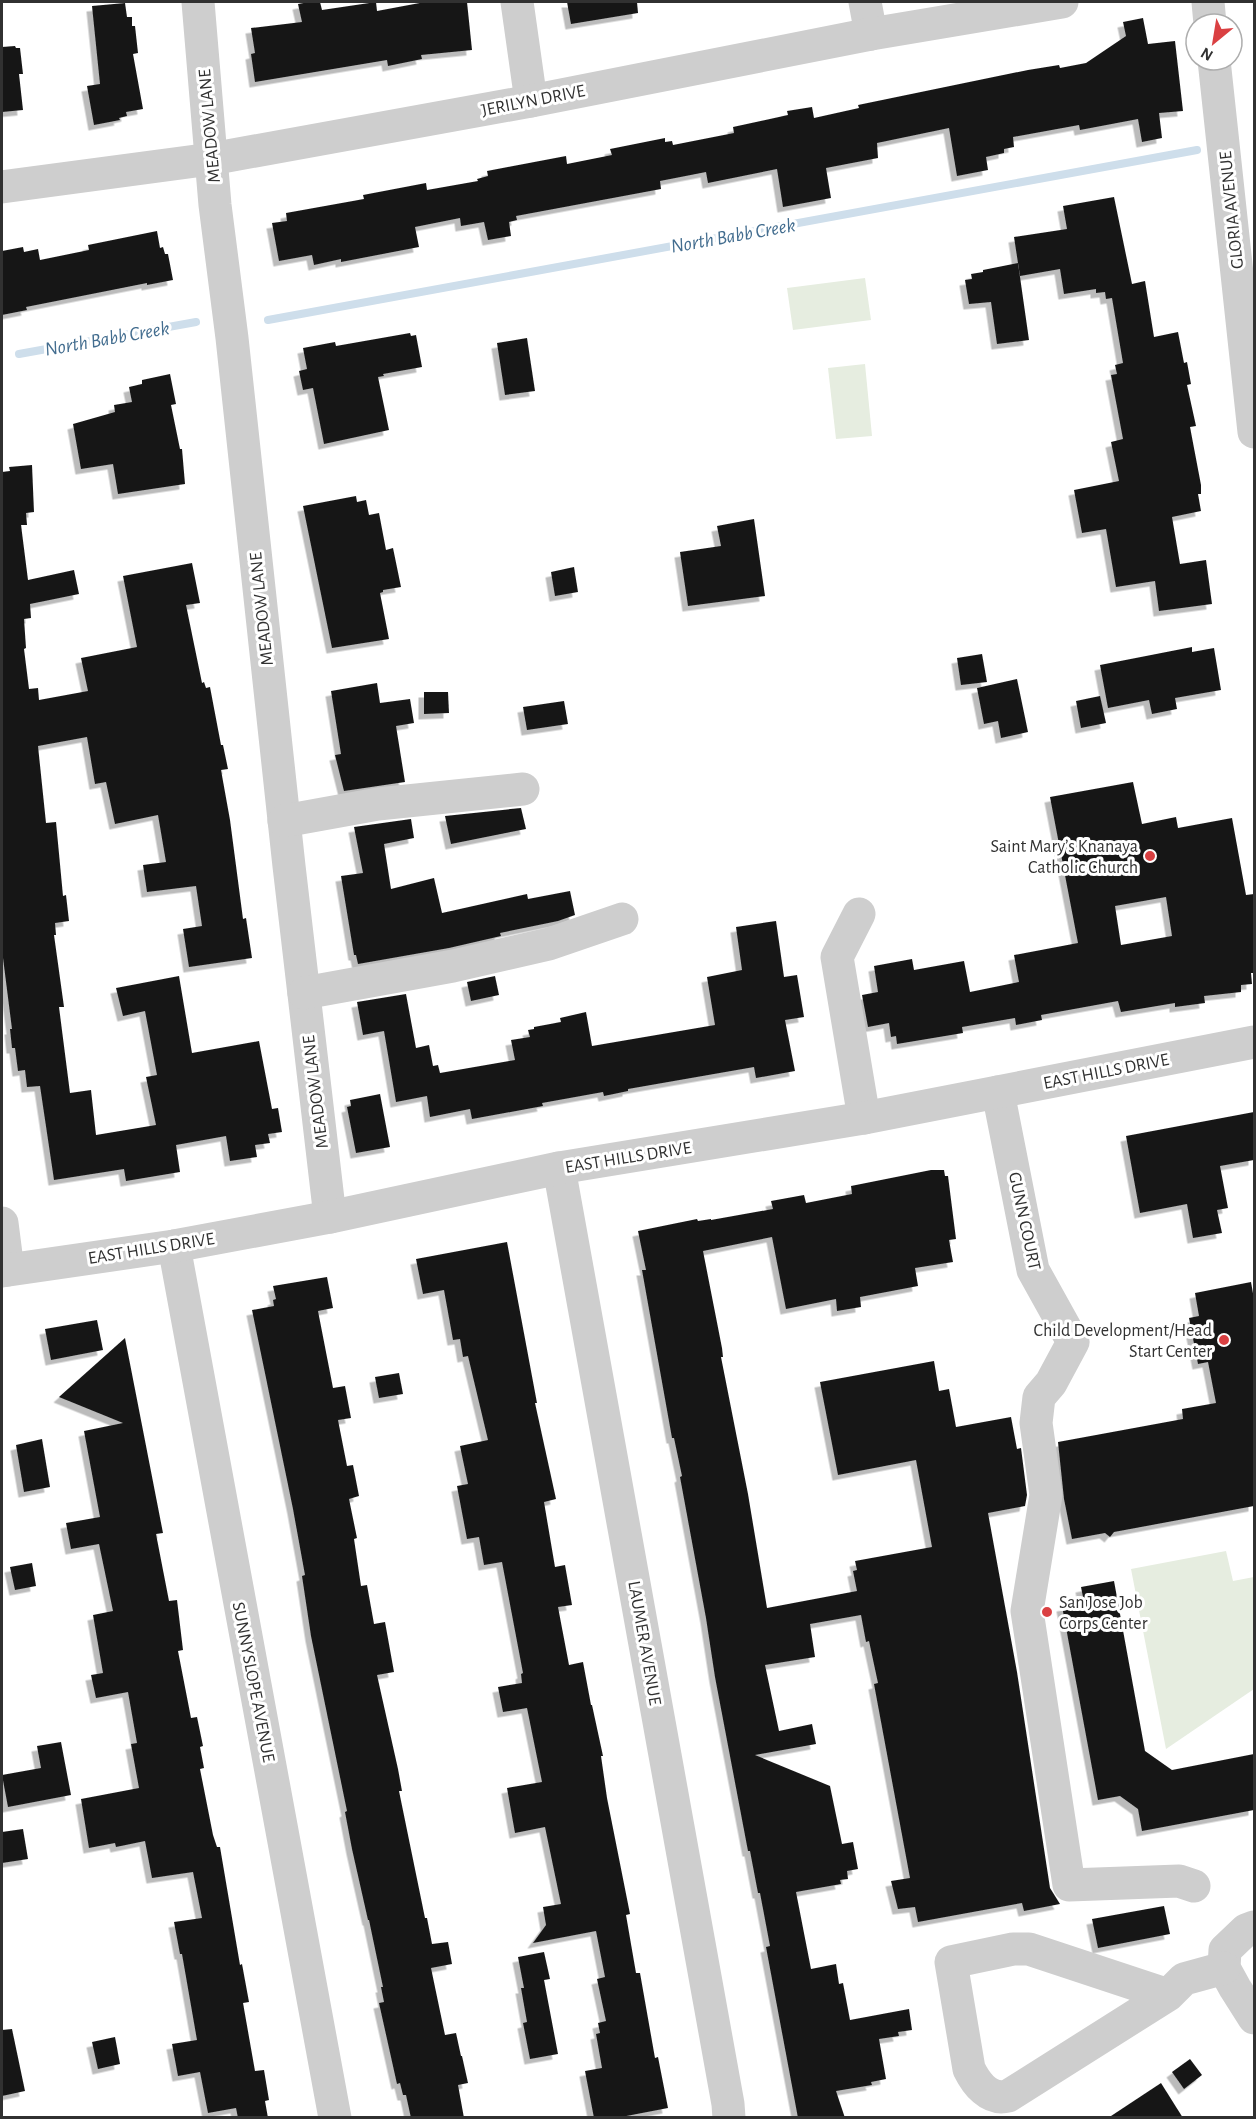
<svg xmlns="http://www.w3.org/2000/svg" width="1256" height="2119" font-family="'Alegreya Sans',sans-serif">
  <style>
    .green { fill: #e6ede0 }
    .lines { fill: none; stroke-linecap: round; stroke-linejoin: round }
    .stream { stroke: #cedeeb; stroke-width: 8 }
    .building { fill: #181818; fill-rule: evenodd; filter: url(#shadow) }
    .minor { stroke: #cecece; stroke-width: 33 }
    .poi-dot { fill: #da4042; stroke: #fff; stroke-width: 2 }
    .labels { text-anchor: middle; stroke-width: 6; stroke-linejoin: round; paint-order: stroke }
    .street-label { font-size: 18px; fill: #313131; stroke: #fff }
    .poi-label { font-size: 18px; fill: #313131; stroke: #fff; text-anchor: end }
    .water-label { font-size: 20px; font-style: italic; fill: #436d8f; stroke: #fff }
  </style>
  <defs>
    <filter id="shadow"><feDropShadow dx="-5.5" dy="5.5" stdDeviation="0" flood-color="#0004"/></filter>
  </defs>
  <rect width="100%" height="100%" fill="#fff"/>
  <!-- green -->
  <g class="green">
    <path d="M865 278 871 320 793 330 787 288Z"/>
    <path d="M865 364 872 436 836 439 828 368Z"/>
    <path d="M1226 1551 1233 1581 1254 1577V1689L1166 1749 1131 1569Z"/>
  </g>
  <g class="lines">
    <!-- stream -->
    <g class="stream">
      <path d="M268 320 1197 150"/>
      <path d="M19 354 196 322"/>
    </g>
  </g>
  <!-- building -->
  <g class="building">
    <path d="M309 2H320L322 10 376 2 377 11 425 2H467L472 50 421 55 422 59 388 66 387 60 255 82 251 54 255 53 251 28 302 22 298 4Z"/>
    <path d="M567 2H637L638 13 571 24Z"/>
    <path d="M125 3 127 17H132V26H135L138 53 133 54 143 109 126 112 127 116 119 118 120 120 94 125 87 86 100 84 92 6Z"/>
    <path d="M1143 18 1148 44 1175 41 1183 111 1159 113 1162 138 1142 142 1138 119 1080 130 1079 125 1013 137 1014 147 1004 149V153L986 157 988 170 957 176 949 128 877 143 878 158 826 168 831 198 783 207 777 169 708 183 706 172 660 181 661 189 516 216 517 220 509 222 511 236 488 240 484 222 461 226 460 218 415 227 419 247 341 262V259L314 265 312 255 279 261 272 223 287 221 286 213 364 199 363 195 426 183 427 190 478 181 477 179 488 176 487 171 566 156 567 164 612 155 610 149 665 138V142L672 141 673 145 734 133 733 127 788 115 787 111 812 107 814 118 859 108 858 105 1028 70 1059 65 1060 68 1086 63 1126 36 1123 22Z"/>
    <path d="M15 46 16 48H20L23 74H19L23 110 2 112V47Z"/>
    <path d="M1114 197 1132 284 1145 281 1154 337 1178 332 1184 363 1187 362 1191 384 1187 385 1196 426 1190 427 1201 485V494H1198L1201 511 1172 517 1180 564 1206 560 1212 604 1159 611 1155 581 1116 587 1106 529 1082 533 1074 490 1119 481 1111 442 1123 439 1111 375 1117 374 1115 365 1123 363 1112 298 1106 299 1105 292 1096 293V289L1064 294 1060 269 1020 276 1014 237 1067 229 1063 206Z"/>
    <path d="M157 231 160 248 163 247 165 254H168L173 280 147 285V283L26 307 27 310 2 315V251L23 247 24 252 38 249 40 260 89 250 88 245Z"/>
    <path d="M1018 263 1029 340 997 344 991 302 969 304 965 280 972 279 971 274 983 272V270Z"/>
    <path d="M410 333 411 336 416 335 422 367 383 374 384 376 378 377 389 430 324 444 313 388 303 390 299 371 307 369 303 348 335 342 336 346Z"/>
    <path d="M527 338 535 391 505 395 497 343Z"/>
    <path d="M170 374 176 404 171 405 180 449H182L185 484 118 494 113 464 81 469 73 424 115 412 114 405 132 402 129 387 142 384V380Z"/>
    <path d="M32 465 34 512 26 513 27 525H21L28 580 74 570 79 594 30 604 31 618 24 619 26 648 24 649 29 689 38 688 39 700 88 691 81 658 137 647 123 576 192 563 200 603 186 605 202 683 204 682 206 688 210 687 221 745H223L228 769 221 770 230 820 243 919 246 918 252 958 189 967 183 929 202 926 196 886 147 892 143 865 166 862 158 815 115 824 106 782 95 784 87 737 38 746 46 823 56 822 63 896 66 895 69 921 55 923 56 935H54L64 1007H59L70 1093 91 1090 96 1135 156 1125 146 1077 157 1075 145 1011 123 1016 116 988 179 976 192 1053 259 1041 272 1109 278 1108 282 1132 268 1134 270 1143 255 1145 257 1157 230 1161 226 1136 176 1145 180 1172 126 1181 124 1169 54 1180 40 1086 27 1087 25 1070 18 1071 15 1048H12L10 1029H12L2 950V472L10 471 9 467Z"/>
    <path d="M356 496 357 502 366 500 369 515 379 513 386 550 393 548 401 587 383 590V592L380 593 389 639 332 648 303 506Z"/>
    <path d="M754 519 765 596 688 606 680 552 721 546 717 526Z"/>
    <path d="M574 567 578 592 555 596 551 572Z"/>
    <path d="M1192 647V652L1214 648 1221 690 1175 698 1177 709 1152 714 1149 700 1108 708 1100 665Z"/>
    <path d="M982 654 987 682 961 685 957 658Z"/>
    <path d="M1017 679 1028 732 1001 738 998 721 984 724 977 688Z"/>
    <path d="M377 683 380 703 410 699 414 723 396 726 405 782 344 791 335 755 341 754 331 691Z"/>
    <path d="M424 692H448L449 713 424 714Z"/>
    <path d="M1100 696 1106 723 1081 728 1076 701Z"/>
    <path d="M564 701 568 724 527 730 523 707Z"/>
    <path d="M1133 782 1142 824 1176 817 1178 828 1232 818 1246 895 1254 894V973H1251L1252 984 1241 985V992L1204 996 1205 1003 1175 1007V1003L1121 1012 1118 1001 1041 1015 1042 1020 1016 1025 1015 1018 962 1027 963 1033 897 1044 896 1036 891 1037 889 1023 868 1027 862 995 878 992 874 966 912 959 914 970 964 961 970 992 1019 982 1014 955 1078 943 1050 797ZM1166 897 1172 936 1121 945 1115 906Z"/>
    <path d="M521 808 526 829 451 844 445 816Z"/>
    <path d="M411 819 414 838 384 844 391 889 434 878 442 913 527 894 528 899 570 891 575 915 558 921 500 933 501 936 449 948 358 964 356 955H354L341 876 363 873 354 827Z"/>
    <path d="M776 921 784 977 797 975 804 1017 785 1020 795 1071 756 1078 754 1067 628 1089V1091L604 1096 603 1092 542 1103 543 1106 472 1119 470 1109 430 1117 427 1096 396 1102 384 1031 363 1035 357 1002 406 994 416 1048 429 1045 433 1066 438 1065 440 1073 515 1060 511 1040 530 1037 528 1030 534 1029V1027L561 1022 560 1018 586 1012 592 1046 715 1025 707 977 742 970 736 927Z"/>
    <path d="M495 976 499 995 471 1001 467 982Z"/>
    <path d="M380 1094 390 1147 356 1153 347 1107 351 1106 350 1100Z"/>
    <path d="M1254 1112V1160L1220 1166 1228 1208 1217 1210 1222 1233 1193 1238 1187 1204 1140 1213 1126 1136Z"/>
    <path d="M931 1170H944L945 1176H948L956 1239 949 1240 953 1262 915 1268 918 1286 860 1297 861 1307 837 1311 836 1299 786 1309 772 1237 703 1251 722 1348 723 1357H721L748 1494 767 1608 857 1591 853 1571 857 1570 855 1561 932 1547 916 1460 838 1475 820 1382 934 1361 939 1391 949 1389 956 1427 1011 1417 1017 1449 1021 1448 1027 1495 1025 1506 988 1513 1017 1672 1050 1888 1060 1904 1024 1911 1022 1903 918 1922 915 1907 898 1909 891 1881 910 1878 874 1684 878 1683 869 1641 866 1642 861 1615 810 1624 815 1657 765 1665 779 1731 812 1724 816 1744 755 1755 830 1786 842 1844 853 1842 858 1869 847 1871 848 1879 840 1880 841 1884 796 1892 811 1969 836 1964 839 1984 843 1983 850 2020 909 2009 912 2030 898 2032 899 2036 879 2039 886 2079 871 2082 872 2085 836 2091 845 2118H798L766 1947 770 1946 760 1893H758L750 1851H748L715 1677 706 1618 680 1477 682 1476 674 1438H672L642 1270H646L638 1231 697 1219 698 1221 711 1219V1220L773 1209 771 1201 804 1195 806 1203 852 1194 851 1186Z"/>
    <path d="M507 1242 537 1403H535L556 1499 544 1502 555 1567 565 1565 572 1605 558 1607 569 1665 583 1662 591 1705H592L603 1756H601L607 1798 630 1914 626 1915 636 1973H640L655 2058 658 2057 668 2108 616 2118H594L585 2071 602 2068 596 2034 600 2033 598 2023 606 2021 597 1979 605 1977 596 1931 533 1943 546 1925 543 1907 561 1904 545 1827 515 1833 507 1788 542 1782 527 1708 503 1712 498 1687 522 1683 521 1674 523 1673 502 1562 484 1565 479 1537 467 1539 457 1486 468 1484 460 1446 488 1440 468 1356 463 1357 460 1339 453 1340 444 1290 423 1294 416 1259Z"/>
    <path d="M327 1277 333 1308 318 1311 333 1388 345 1386 351 1418 338 1420 347 1466 353 1465 359 1496 349 1499 357 1538 354 1539 361 1586 367 1585 374 1624 385 1622 394 1672 377 1675 398 1769 402 1791H399L425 1918H427L432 1944 448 1942 452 1964 431 1968 445 2035 456 2033 461 2056H462L468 2083 458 2085 464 2118H411L406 2095H403L400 2083 397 2084 379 2003 384 2002 381 1987H383L369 1920H368L352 1849 345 1812 347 1811 311 1636 302 1576 305 1575 293 1509 252 1310 274 1306 273 1300 276 1299 273 1286Z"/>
    <path d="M1251 1282 1254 1299V1506L1114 1532 1110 1537 1105 1533 1072 1539 1064 1499 1058 1442 1183 1419 1182 1409 1216 1403 1208 1362 1198 1364 1189 1318 1199 1316 1195 1293Z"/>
    <path d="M97 1320 103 1350 51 1360 45 1329Z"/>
    <path d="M125 1338 163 1533 156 1534 169 1601 177 1600 183 1650 178 1651 191 1718 197 1717 203 1746 200 1747 204 1768 200 1769 213 1835 217 1847H220L240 1965 242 1964 249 2002 243 2003 255 2071 264 2070 269 2100 265 2101 268 2118H238L236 2108 208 2113 200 2072 178 2076 172 2044 197 2040 182 1954H180L174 1922 202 1918 193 1872 152 1878 145 1841 116 1847 115 1843 89 1848 81 1799 139 1788 131 1744 137 1743 128 1692 96 1698 91 1675 103 1673 93 1615 113 1611 99 1544 71 1549 66 1523 100 1517 84 1431 123 1423 59 1397Z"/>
    <path d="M399 1373 403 1394 379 1398 375 1377Z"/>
    <path d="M42 1439 50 1487 24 1492 16 1445Z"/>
    <path d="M32 1563 36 1586 15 1590 10 1567Z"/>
    <path d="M1114 1581 1145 1751 1172 1770 1254 1754V1810L1142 1831 1138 1809 1120 1796 1098 1800 1062 1606 1084 1602 1081 1587Z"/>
    <path d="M61 1742 71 1795 8 1807 2 1775 41 1768 37 1746Z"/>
    <path d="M23 1829 28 1859 2 1863V1832Z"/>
    <path d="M1164 1906 1170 1934 1098 1948 1092 1919Z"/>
    <path d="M544 1952 550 1979 544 1980 558 2054 530 2059 523 2023 527 2022 521 1988H524L518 1957Z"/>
    <path d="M12 2029 25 2091 2 2096V2030Z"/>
    <path d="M115 2037 120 2064 98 2069 92 2042Z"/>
    <path d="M1190 2059 1202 2075 1184 2089 1172 2072Z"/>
    <path d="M1161 2083 1183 2118H1108Z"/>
  </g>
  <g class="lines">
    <!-- minor -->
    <g class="minor">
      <path d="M198 2 215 205 232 338 289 866 330 1217"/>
      <path d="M517 2 531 101"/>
      <path d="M865 2 871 34"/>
      <path d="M1208 2 1210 24"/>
      <path d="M1214 60 1254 432"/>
      <path d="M2 187 211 159 531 101 871 34 1062 2"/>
      <path d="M284 821 378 804 523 789"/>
      <path d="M859 914 837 957 864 1118"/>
      <path d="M304 993 453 966 549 944 622 919"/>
      <path d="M998 1092 1033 1270 1073 1342 1051 1383 1039 1397 1036 1423 1046 1495 1027 1611 1069 1885 1179 1881 1194 1886"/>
      <path d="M559 1168 728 2104 729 2118"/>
      <path d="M2 1223 8 1270"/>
      <path d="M174 1246 335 2118"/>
      <path d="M2 1271 174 1246 330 1217 559 1168 864 1118 1254 1042"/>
      <path d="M1254 1927 1246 1930 1225 1950 1224 1968 1235 1988 1254 2018"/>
      <path d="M1168 1995 1029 1949H1013L951 1962 969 2069C976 2083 989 2101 1008 2096L1168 1995 1184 1979 1224 1968"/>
    </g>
  </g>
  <!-- markers -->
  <g class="poi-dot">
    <circle cx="1150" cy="856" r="6"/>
    <circle cx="1224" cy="1340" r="6"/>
    <circle cx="1047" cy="1612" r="6"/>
  </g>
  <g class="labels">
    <!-- street labels -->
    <g class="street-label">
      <text transform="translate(533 100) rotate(-11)" y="6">JERILYN DRIVE</text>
      <text transform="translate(209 126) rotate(-95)" y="6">MEADOW LANE</text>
      <text transform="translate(1231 210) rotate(-96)" y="6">GLORIA AVENUE</text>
      <text transform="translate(261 609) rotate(-96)" y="6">MEADOW LANE</text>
      <text transform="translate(1106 1071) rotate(-11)" y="6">EAST HILLS DRIVE</text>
      <text transform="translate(315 1092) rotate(-97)" y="6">MEADOW LANE</text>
      <text transform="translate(628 1157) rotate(-9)" y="6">EAST HILLS DRIVE</text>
      <text transform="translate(1025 1221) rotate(78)" y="6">GUNN COURT</text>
      <text transform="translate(151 1248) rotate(-9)" y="6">EAST HILLS DRIVE</text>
      <text transform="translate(645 1643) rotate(80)" y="6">LAUMER AVENUE</text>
      <text transform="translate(254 1682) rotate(79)" y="6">SUNNYSLOPE AVENUE</text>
    </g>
    <!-- poi labels -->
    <g class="poi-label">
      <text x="1138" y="852">Saint Mary’s Knanaya<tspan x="1138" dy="21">Catholic Church</tspan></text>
      <text x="1212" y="1336">Child Development/Head<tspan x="1212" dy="21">Start Center</tspan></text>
      <text x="1059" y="1608" text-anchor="start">San Jose Job<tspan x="1059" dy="21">Corps Center</tspan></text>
    </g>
    <!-- water labels -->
    <g class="water-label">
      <text transform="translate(733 235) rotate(-10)" y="7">North Babb Creek</text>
      <text transform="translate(107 338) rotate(-10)" y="7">North Babb Creek</text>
    </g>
  </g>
  <!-- border -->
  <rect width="1256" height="2119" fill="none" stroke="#313131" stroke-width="6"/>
  <!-- north arrow -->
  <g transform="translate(1214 42) rotate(210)"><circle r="28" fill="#ffffff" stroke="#adadad" stroke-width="1.5"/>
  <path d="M0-4.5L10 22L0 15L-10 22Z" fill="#da4042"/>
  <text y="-9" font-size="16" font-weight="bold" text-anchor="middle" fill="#313131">N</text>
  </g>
</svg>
